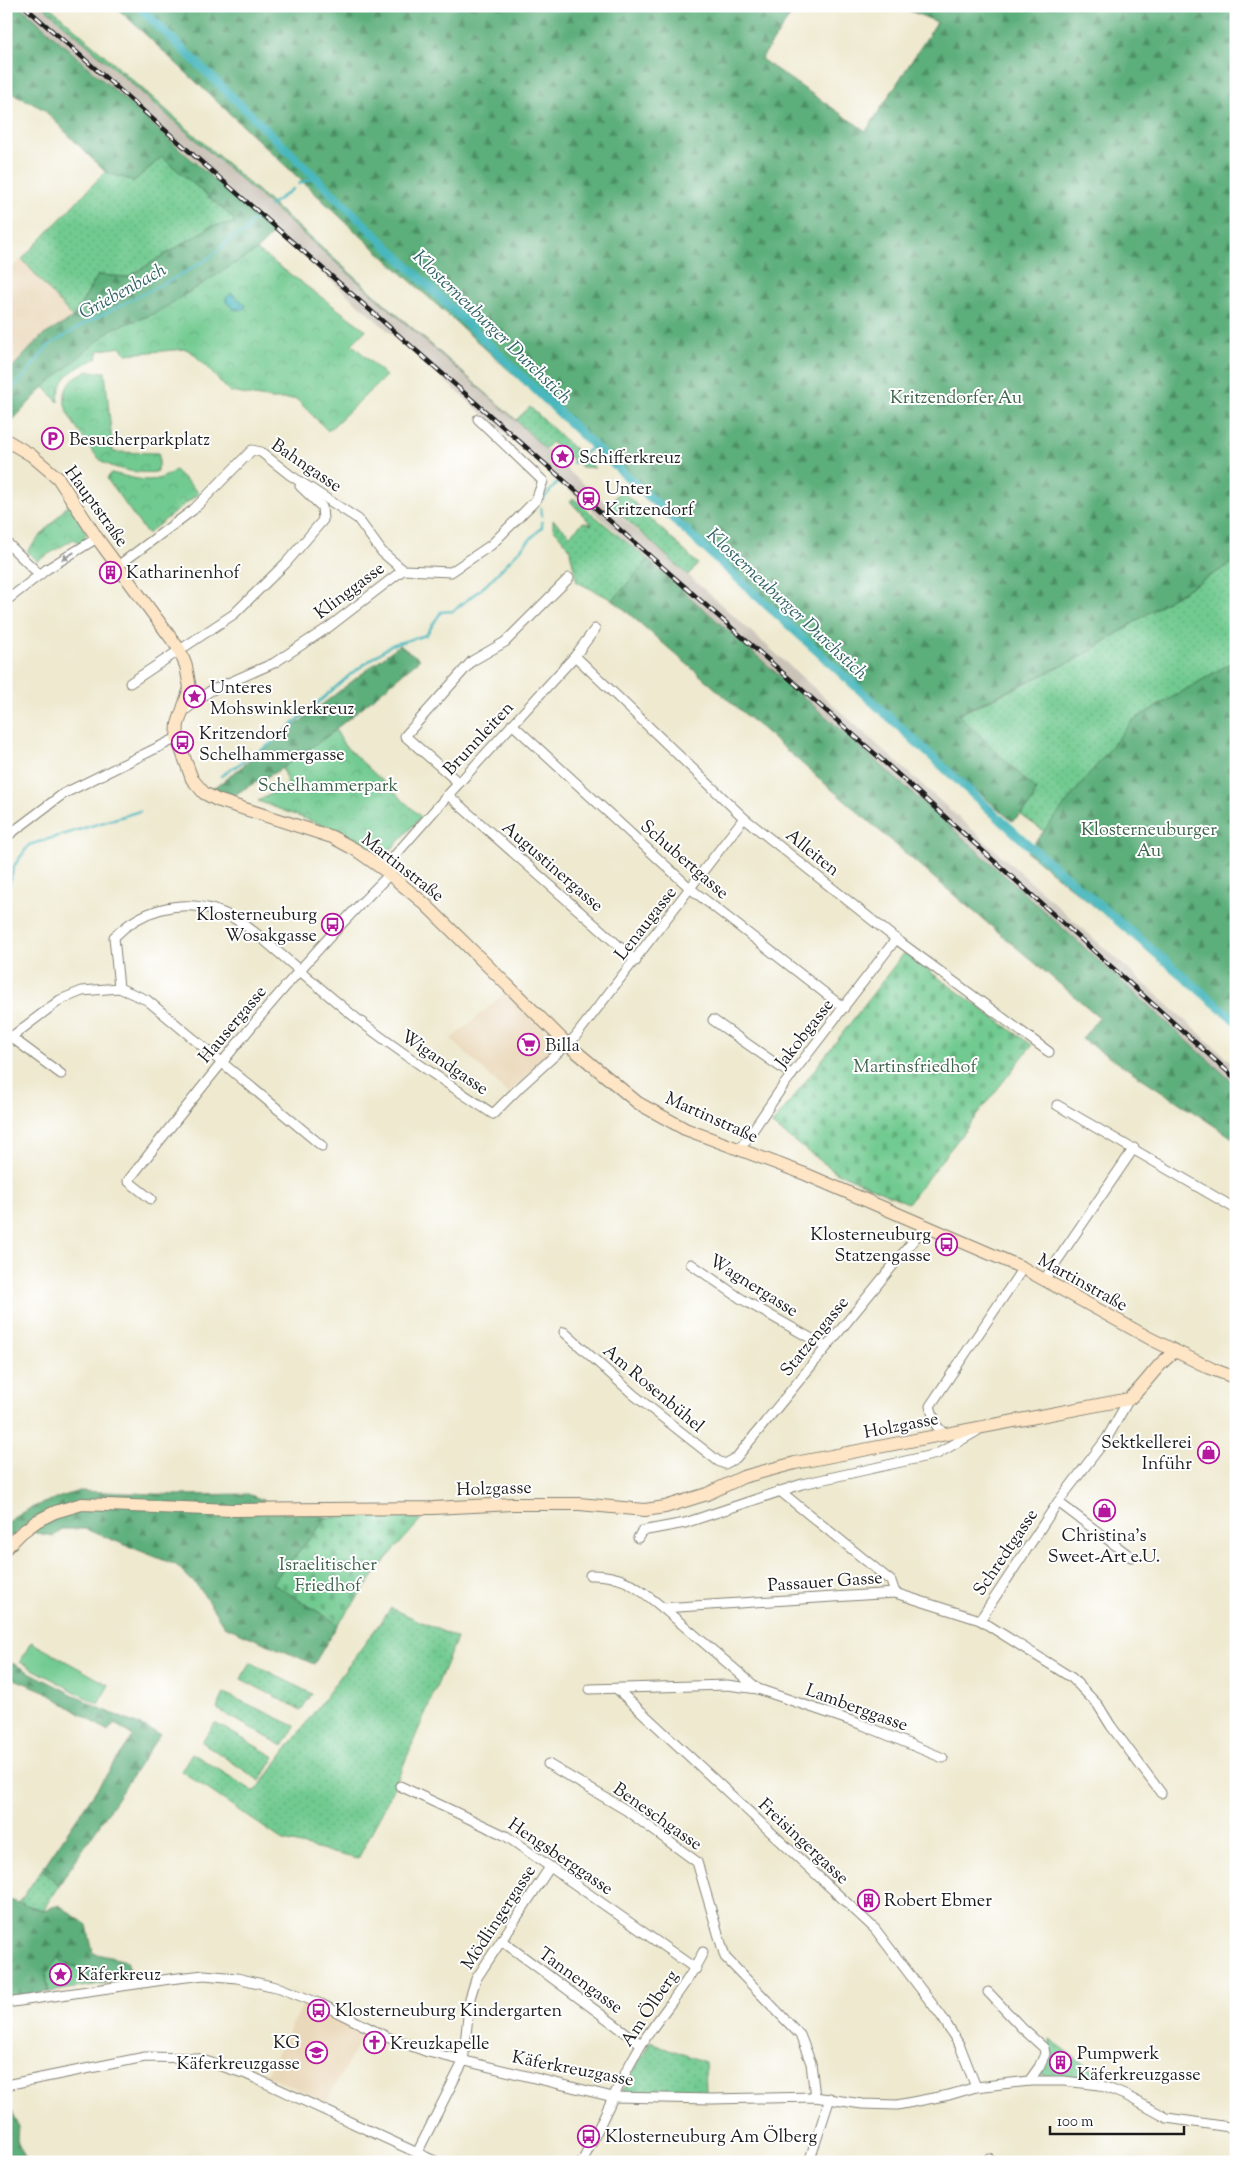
<svg xmlns="http://www.w3.org/2000/svg" width="1242" height="2168" font-family="'Sorts Mill Goudy',serif">
  <style>
    .built { fill: #ead8ba }
    .railway { fill: #cac3b8 }
    .grass { fill: url(#grass-dots); stroke: #467356 }
    .forest { fill: url(#forest-firs); stroke: #3c654b }
    .cemetery { fill: url(#cemetery-stones); stroke: #467356 }
    .park { fill: url(#park-crowns); stroke: #467356 }
    .pitch { fill: #71ca90; stroke: #467356 }
    .water { fill: url(#water-waves); stroke: #326a6c }
    .lines { fill: none; stroke-linecap: round; stroke-linejoin: round }
    .stream { stroke: #48b7bd; stroke-width: 2.5 }
    .canal { stroke: #48b7bd; stroke-width: 9 }
    .street-casing { stroke: #858276; stroke-width: 11 }
    .secondary-casing { stroke: #858276; stroke-width: 14 }
    .street { stroke: #fff; stroke-width: 9 }
    .secondary { stroke: #fde5c5; stroke-width: 12 }
    .rail-casing { stroke: #1c1c1c; stroke-width: 4.5 }
    .rail { stroke: #fff; stroke-width: 2.5; stroke-dasharray: 8; stroke-linecap: butt }
    .oneway { fill: #999 }
    .labels { text-anchor: middle; stroke-width: 4; stroke-linejoin: round; paint-order: stroke }
    .park-label { font-size: 18px; fill: #3e624a; stroke: #fff }
    .poi-label { font-size: 18px; fill: #1c1c1c; stroke: #fff; text-anchor: start }
    .street-label { font-size: 18px; fill: #1c1c1c; stroke: #fff }
    .water-label { font-size: 19px; font-style: italic; fill: #306264; stroke: #fff }
  </style>
  <defs>
    <pattern id="grass-dots" width="8" height="8" patternUnits="userSpaceOnUse" patternTransform="scale(1.25)"><rect width="8" height="8" fill="#71ca90"/><path d="M2 2h.1M6 6h.1" fill="none" stroke="#61ad7c" stroke-width="1.8" stroke-linecap="round"/></pattern>
    <pattern id="forest-firs" width="22" height="20" patternUnits="userSpaceOnUse" patternTransform="scale(1.25)"><rect width="22" height="20" fill="#5cae7a"/><path d="M5 1l3.5 6h-7zM16 11l3.5 6h-7z" fill="#4b8d63"/></pattern>
    <pattern id="cemetery-stones" width="16" height="16" patternUnits="userSpaceOnUse" patternTransform="scale(1.25)"><rect width="16" height="16" fill="#71ca90"/><path d="M2 7V4a2 2 0 0 1 4 0v3zM10 15v-3a2 2 0 0 1 4 0v3z" fill="#61ad7c"/></pattern>
    <pattern id="park-crowns" width="20" height="18" patternUnits="userSpaceOnUse" patternTransform="scale(1.25)"><rect width="20" height="18" fill="#71ca90"/><path d="M2 6a3 3 0 1 1 6 0M12 15a3 3 0 1 1 6 0" fill="none" stroke="#61ad7c"/></pattern>
    <pattern id="water-waves" width="16" height="10" patternUnits="userSpaceOnUse" patternTransform="scale(1.25)"><rect width="16" height="10" fill="#48b7bd"/><path d="M0 5q4-4 8 0t8 0" fill="none" stroke="#3b9499"/></pattern>
  </defs>
  <rect width="100%" height="100%" fill="#fff"/>
  <filter id="ink" filterUnits="userSpaceOnUse"><feTurbulence type="fractalNoise" baseFrequency=".02" numOctaves="2"/><feDisplacementMap in="SourceGraphic" scale="10" xChannelSelector="R" yChannelSelector="G"/><feConvolveMatrix kernelMatrix="1 2 1 2 8 2 1 2 1" color-interpolation-filters="sRGB"/></filter>
  <filter id="wash" filterUnits="userSpaceOnUse"><feTurbulence type="fractalNoise" baseFrequency=".0096" numOctaves="4" result="noise"/><feDisplacementMap in="SourceGraphic" scale="20" xChannelSelector="R" yChannelSelector="G"/><feGaussianBlur stdDeviation="1.12" result="paint"/><feColorMatrix in="noise" values="0 0 0 0 0 0 0 0 0 0 0 0 0 0 0 0 0 1.4 0 .05"/><feComposite in="paint" operator="in"/></filter>
  <g filter="url(#wash)">
    <rect width="100%" height="100%" fill="#eee9cf"/>
    <!-- built -->
    <g class="built">
      <path d="M22 259 73 318 42 336 6 374V274Z"/>
      <path d="M506 992 556 1042 555 1048 508 1094 451 1039Z"/>
      <path d="M304 2003 365 2030 326 2103 266 2074Z"/>
    </g>
    <!-- railway -->
    <path class="railway" d="M20 6H43L516 420 571 473 688 575 1236 1066V1085L952 828Z"/>
    <!-- grass -->
    <g class="grass">
      <path d="M43 6H49L516 420 530 407 595 468 582 467 551 442 545 449 516 420Z"/>
      <path d="M162 157 231 216 236 223 212 226 128 277 98 275 73 318 22 259 105 172 134 181Z"/>
      <path d="M621 490 698 564 688 575 609 504Z"/>
      <path d="M573 498 648 560 613 600 577 582 569 547 553 528V520L570 535 583 522 592 525 570 501Z"/>
      <path d="M1236 561V660L1132 721 1045 832 1021 815 1034 799 958 715 1081 657 1170 599Z"/>
      <path d="M391 1608 457 1638 393 1790 358 1859 284 1841 181 1771 192 1753 255 1792Z"/>
      <path d="M250 1662 312 1694 301 1710 241 1679Z"/>
      <path d="M224 1693 295 1726 283 1746 217 1709Z"/>
      <path d="M215 1723 275 1757 260 1781 202 1742Z"/>
      <path d="M42 1869 59 1885 43 1910 19 1903Z"/>
      <path d="M58 1957 63 1963 85 1970 93 1985 49 1992 46 1975Z"/>
      <path d="M1050 2039 1107 2080 1042 2076 1039 2073 1047 2060Z"/>
      <path d="M650 2042 705 2062 706 2093 621 2094Z"/>
    </g>
    <!-- forest -->
    <g class="forest">
      <path d="M6 6H20L274 233 257 250 156 313 112 329 44 387 11 422 6 421V374L42 336 73 318 98 275 128 277 212 226 235 223 231 216 162 157 134 181 105 172 43 109 6 90Z"/>
      <path d="M115 6H797L761 59 866 131 937 22 898 6H1236V561L1170 599 1081 657 958 714 1036 790C1033 803 1024 813 1012 821L913 736 353 229Z"/>
      <path d="M648 560 952 828 1236 1085V1140L1082 1039 1099 1017 941 884 613 600Z"/>
      <path d="M399 645 420 659C375 696 332 735 284 767 267 778 247 785 231 798L220 797 207 790 218 785Z"/>
      <path d="M1236 660V1021L1027 852 1132 721Z"/>
      <path d="M79 1491 181 1495 248 1494 271 1503 328 1517 272 1583 338 1624 314 1664 224 1626 200 1589 176 1565 85 1529H62L54 1536 19 1530 6 1543C6 1537 5 1529 8 1524 15 1510 64 1496 79 1491Z"/>
      <path d="M6 1660 97 1707 160 1734 59 1885 42 1869 133 1736 114 1723 108 1731 44 1691 12 1678 6 1686Z"/>
      <path d="M6 1899 43 1910 59 1905 87 1925 93 1953 127 1961 133 1979 93 1985 85 1970 63 1963 58 1957 46 1975 49 1992 6 1999Z"/>
      <path d="M6 2095 18 2127 17 2140 27 2162H6Z"/>
    </g>
    <!-- cemetery -->
    <g class="cemetery">
      <path d="M904 953 1032 1045 908 1203 836 1172 772 1125Z"/>
      <path d="M404 1514 421 1520 387 1558 338 1624 272 1583 328 1517Z"/>
    </g>
    <!-- park -->
    <g class="park">
      <path d="M257 250 366 330 352 344 386 376 328 431 296 399H272L230 392 193 353 186 349 126 354 122 347 99 350 97 358C74 370 60 373 58 402L44 387 112 329 154 314Z"/>
      <path d="M89 371 105 372 113 452 159 453V465L156 472C141 474 116 470 103 462 93 454 86 442 79 432 75 425 68 416 66 408 60 390 72 375 89 371Z"/>
      <path d="M175 470 199 493 147 534 107 479 111 473C136 478 154 487 175 470Z"/>
      <path d="M69 504 86 532 84 541 79 544 74 539 37 561 27 551Z"/>
      <path d="M336 730 344 745 421 817 384 857 343 833 258 801 288 785 282 768Z"/>
    </g>
    <!-- pitch -->
    <path class="pitch" d="M31 1642 109 1685 98 1704 20 1662Z"/>
    <!-- water -->
    <path class="water" d="M231 293 246 305 244 309 235 310 226 302V298Z"/>
    <g class="lines">
      <!-- stream -->
      <g class="stream">
        <path d="M299 184 315 177"/>
        <path d="M269 206 293 189"/>
        <path d="M6 392 14 387 25 375 48 346 84 324 178 276 209 258 232 238 246 232 249 224 256 219"/>
        <path d="M573 463 594 446"/>
        <path d="M542 500 558 482"/>
        <path d="M541 508 542 516"/>
        <path d="M221 776 270 744 351 674 391 645 426 635 441 612 453 611 486 585 542 527V522"/>
        <path d="M6 895 14 866 29 845 140 811"/>
      </g>
      <!-- canal -->
      <path class="canal" d="M138 6 594 446 1025 842 1236 1021"/>
    </g>
  </g>
  <g filter="url(#ink)">
    <g class="lines">
      <defs>
        <g id="street">
          <path d="M6 542 40 575"/>
          <path d="M119 565 193 510 252 450 261 452 290 475 358 519 382 552 403 570"/>
          <path d="M6 601 47 569 97 538"/>
          <path d="M575 656 744 818 896 939 1049 1052"/>
          <path d="M130 683 234 614 286 563 323 520 322 507 300 486"/>
          <path d="M184 711 210 691 274 663 329 627 403 570 451 572 491 545 536 500 543 481 478 419"/>
          <path d="M512 724 691 889 844 1008"/>
          <path d="M459 783 405 736 472 661 505 642 569 578"/>
          <path d="M448 795 636 961"/>
          <path d="M6 837 63 794 177 738"/>
          <path d="M383 869 448 795 575 656 595 629"/>
          <path d="M119 988 114 937C141 910 179 899 215 910 240 918 258 935 278 952 304 974 330 997 356 1018 400 1053 447 1083 493 1114L519 1088 575 1037 744 818"/>
          <path d="M713 1020 792 1075"/>
          <path d="M11 1037 61 1074"/>
          <path d="M6 1041 60 1000 82 991 119 988 147 1000 322 1146"/>
          <path d="M1057 1105 1236 1209"/>
          <path d="M740 1149 783 1086 896 939"/>
          <path d="M151 1199 128 1181C211 1075 294 969 390 874"/>
          <path d="M691 1264 740 1298 826 1347"/>
          <path d="M1044 1280 1134 1148"/>
          <path d="M564 1332 634 1395 718 1461 725 1464 736 1458 926 1225"/>
          <path d="M944 1434 936 1425 930 1406 1023 1268"/>
          <path d="M1058 1502 1131 1557"/>
          <path d="M638 1538 642 1531 685 1523 802 1484 937 1454 977 1431"/>
          <path d="M590 1575C624 1574 638 1588 663 1608L895 1593 891 1581 780 1491"/>
          <path d="M895 1593 980 1620 1072 1678 1098 1705 1111 1726 1161 1793"/>
          <path d="M980 1620 1058 1502 1107 1438 1129 1399"/>
          <path d="M590 1689 727 1685 758 1689 663 1608"/>
          <path d="M617 1689 875 1929 942 2017 960 2046 976 2087"/>
          <path d="M758 1689 863 1725 943 1758"/>
          <path d="M548 1764 626 1810 697 1862 725 1957 800 2035 811 2063 815 2097"/>
          <path d="M400 1786 506 1836 696 1969"/>
          <path d="M502 1941 641 2044"/>
          <path d="M988 1992 1022 2028 1044 2048 1045 2054 1039 2067 1029 2081"/>
          <path d="M6 2003 170 1979 204 1975 237 1978 280 1988 321 2004 387 2037 428 2052 613 2097 712 2099 815 2097 862 2104 897 2105 949 2095 976 2087 1029 2081H1064L1100 2085 1127 2096 1167 2118 1236 2128"/>
          <path d="M6 2085 145 2057 196 2058 246 2074 437 2162"/>
          <path d="M417 2153 463 2062 470 1998 476 1979 550 1867"/>
          <path d="M989 2158V2162"/>
          <path d="M582 2162C602 2123 618 2082 641 2045 661 2013 687 1986 703 1952"/>
          <path d="M809 2162 830 2098"/>
        </g>
        <g id="secondary">
          <path d="M6 440 31 455 58 478 97 538 179 649 186 666 190 688 178 724 177 738 192 779 204 793 217 800 332 837 356 850 383 869 426 905 567 1044 638 1103 685 1129 805 1174 1023 1268 1151 1339 1212 1369 1236 1378"/>
          <path d="M6 1548 21 1533 37 1521 55 1512 82 1504 232 1510 433 1508 513 1504H579L645 1510 665 1507 707 1494 743 1477 795 1463 1129 1399C1146 1385 1157 1363 1175 1352"/>
        </g>
      </defs>
      <!-- street casing -->
      <use href="#street" class="street-casing"/>
      <!-- secondary casing -->
      <use href="#secondary" class="secondary-casing"/>
      <!-- street -->
      <use href="#street" class="street"/>
      <!-- secondary -->
      <use href="#secondary" class="secondary"/>
      <defs>
        <path id="rail" d="M24 6 882 760 1236 1079"/>
      </defs>
      <!-- rail casing -->
      <use href="#rail" class="rail-casing"/>
      <!-- rail -->
      <use href="#rail" class="rail"/>
    </g>
    <!-- one-way arrows -->
    <defs><path id="oneway-solid" d="M-6-.8H1V-3.2L6.5 0L1 3.2V.8H-6Z" transform="scale(1.25)"/></defs>
    <use class="oneway" href="#oneway-solid" transform="translate(68 556) rotate(149)"/>
  </g>
  <!-- icons -->
  <defs>
    <symbol id="parking-ring" viewBox="-11 -11 22 22"><circle r="9.5" fill="#fff" stroke="#b5179e" stroke-width="1.5"/><path d="M-3.5-5.5H1a3.5 3.5 0 0 1 0 7H-1V5.5H-3.5ZM-1-3.4V-.6H.8a1.4 1.4 0 0 0 0-2.8Z" fill="#b5179e"/></symbol>
    <symbol id="sight-ring" viewBox="-11 -11 22 22"><circle r="9.5" fill="#fff" stroke="#b5179e" stroke-width="1.5"/><path d="M0-6L1.8-2.2L6-1.7L2.9 1.2L3.7 5.4L0 3.3L-3.7 5.4L-2.9 1.2L-6-1.7L-1.8-2.2Z" fill="#b5179e"/></symbol>
    <symbol id="station-ring" viewBox="-11 -11 22 22"><circle r="9.5" fill="#fff" stroke="#b5179e" stroke-width="1.5"/><path d="M-3-6H3Q5-6 5-4V2Q5 4 3 4L4.5 6H3L1.5 4h-3L-3 6H-4.5L-3 4Q-5 4-5 2V-4Q-5-6-3-6ZM-3.5-4v3h7v-3ZM-3.5 1v1.5H-2V1ZM2 1v1.5H3.5V1Z" fill="#b5179e"/></symbol>
    <symbol id="building-ring" viewBox="-11 -11 22 22"><circle r="9.5" fill="#fff" stroke="#b5179e" stroke-width="1.5"/><path d="M-4-6H4V6H1V3H-1V6H-4ZM-2.5-4.3h1.7v1.8h-1.7ZM.8-4.3h1.7v1.8H.8ZM-2.5-1h1.7V.8h-1.7ZM.8-1h1.7V.8H.8Z" fill="#b5179e"/></symbol>
    <symbol id="bus-ring" viewBox="-11 -11 22 22"><circle r="9.5" fill="#fff" stroke="#b5179e" stroke-width="1.5"/><path d="M-5-6H5V4H4V6H2V4H-2V6H-4V4H-5ZM-3.5-4V0h7V-4ZM-3.5 1.2v1.5H-2V1.2ZM2 1.2v1.5H3.5V1.2Z" fill="#b5179e"/></symbol>
    <symbol id="supermarket-ring" viewBox="-11 -11 22 22"><circle r="9.5" fill="#fff" stroke="#b5179e" stroke-width="1.5"/><path d="M-6-5.5h2.5l.6 2H6L4.5 2H-2.5L-4.4-4H-6ZM-1.5 3.2a1.3 1.3 0 1 0 .1 0ZM3 3.2a1.3 1.3 0 1 0 .1 0Z" fill="#b5179e"/></symbol>
    <symbol id="shop-ring" viewBox="-11 -11 22 22"><circle r="9.5" fill="#fff" stroke="#b5179e" stroke-width="1.5"/><path d="M-5-2.5h2.3a2.7 3.5 0 0 1 5.4 0H5L5.5 6h-11ZM-1.5-2.5h3a1.5 2.3 0 0 0-3 0Z" fill="#b5179e"/></symbol>
    <symbol id="church-ring" viewBox="-11 -11 22 22"><circle r="9.5" fill="#fff" stroke="#b5179e" stroke-width="1.5"/><path d="M-1.2-6h2.4v3.5h3.3v2.4h-3.3V6h-2.4V-.1h-3.3v-2.4h3.3Z" fill="#b5179e"/></symbol>
    <symbol id="school-ring" viewBox="-11 -11 22 22"><circle r="9.5" fill="#fff" stroke="#b5179e" stroke-width="1.5"/><path d="M0-5L7-2L0 1L-7-2ZM-4 1L0 2.5L4 1V4Q0 6-4 4Z" fill="#b5179e"/></symbol>
  </defs>
  <g fill-rule="evenodd">
    <use href="#parking-ring" x="40" y="426" width="25" height="25"/>
    <use href="#sight-ring" x="550" y="444" width="25" height="25"/>
    <use href="#station-ring" x="576" y="486" width="25" height="25"/>
    <use href="#building-ring" x="98" y="560" width="25" height="25"/>
    <use href="#sight-ring" x="182" y="684" width="25" height="25"/>
    <use href="#bus-ring" x="170" y="730" width="25" height="25"/>
    <use href="#bus-ring" x="320" y="912" width="25" height="25"/>
    <use href="#supermarket-ring" x="516" y="1032" width="25" height="25"/>
    <use href="#bus-ring" x="934" y="1232" width="25" height="25"/>
    <use href="#shop-ring" x="1196" y="1440" width="25" height="25"/>
    <use href="#shop-ring" x="1092" y="1498" width="25" height="25"/>
    <use href="#building-ring" x="856" y="1888" width="25" height="25"/>
    <use href="#sight-ring" x="48" y="1962" width="25" height="25"/>
    <use href="#bus-ring" x="306" y="1998" width="25" height="25"/>
    <use href="#church-ring" x="362" y="2030" width="25" height="25"/>
    <use href="#school-ring" x="304" y="2040" width="25" height="25"/>
    <use href="#building-ring" x="1048" y="2050" width="25" height="25"/>
    <use href="#bus-ring" x="576" y="2124" width="25" height="25"/>
  </g>
  <g class="labels">
    <!-- park labels -->
    <g class="park-label">
      <text x="956" y="403">Kritzendorfer Au</text>
      <text x="328" y="791">Schelhammerpark</text>
      <text x="1149" y="835">Klosterneuburger<tspan x="1149" dy="21">Au</tspan></text>
      <text x="915" y="1072">Martinsfriedhof</text>
      <text x="328" y="1570">Israelitischer<tspan x="328" dy="21">Friedhof</tspan></text>
    </g>
    <!-- poi labels -->
    <g class="poi-label">
      <text x="69" y="445">Besucherparkplatz</text>
      <text x="579" y="463">Schifferkreuz</text>
      <text x="605" y="494">Unter<tspan x="605" dy="21">Kritzendorf</tspan></text>
      <text x="126" y="578">Katharinenhof</text>
      <text x="210" y="693">Unteres<tspan x="210" dy="21">Mohswinklerkreuz</tspan></text>
      <text x="199" y="739">Kritzendorf<tspan x="199" dy="21">Schelhammergasse</tspan></text>
      <text x="317" y="920" text-anchor="end">Klosterneuburg<tspan x="317" dy="21">Wosakgasse</tspan></text>
      <text x="545" y="1051">Billa</text>
      <text x="931" y="1240" text-anchor="end">Klosterneuburg<tspan x="931" dy="21">Statzengasse</tspan></text>
      <text x="1192" y="1448" text-anchor="end">Sektkellerei<tspan x="1192" dy="21">Inführ</tspan></text>
      <text x="1104" y="1541" text-anchor="middle">Christina's<tspan x="1104" dy="21">Sweet-Art e.U.</tspan></text>
      <text x="884" y="1906">Robert Ebmer</text>
      <text x="77" y="1980">Käferkreuz</text>
      <text x="335" y="2016">Klosterneuburg Kindergarten</text>
      <text x="300" y="2048" text-anchor="end">KG<tspan x="300" dy="21">Käferkreuzgasse</tspan></text>
      <text x="390" y="2049">Kreuzkapelle</text>
      <text x="1077" y="2059">Pumpwerk<tspan x="1077" dy="21">Käferkreuzgasse</tspan></text>
      <text x="605" y="2142">Klosterneuburg Am Ölberg</text>
    </g>
    <!-- street labels -->
    <g class="street-label">
      <text transform="translate(307 465) rotate(34)" y="6">Bahngasse</text>
      <text transform="translate(97 506) rotate(54)" y="6">Hauptstraße</text>
      <text transform="translate(349 590) rotate(-37)" y="6">Klinggasse</text>
      <text transform="translate(478 738) rotate(-47)" y="6">Brunnleiten</text>
      <text transform="translate(813 852) rotate(39)" y="6">Alleiten</text>
      <text transform="translate(685 859) rotate(41)" y="6">Schubertgasse</text>
      <text transform="translate(553 866) rotate(41)" y="6">Augustinergasse</text>
      <text transform="translate(403 867) rotate(38)" y="6">Martinstraße</text>
      <text transform="translate(645 923) rotate(-52)" y="6">Lenaugasse</text>
      <text transform="translate(232 1024) rotate(-50)" y="6">Hausergasse</text>
      <text transform="translate(804 1033) rotate(-52)" y="6">Jakobgasse</text>
      <text transform="translate(445 1062) rotate(34)" y="6">Wigandgasse</text>
      <text transform="translate(712 1117) rotate(24)" y="6">Martinstraße</text>
      <text transform="translate(1083 1282) rotate(29)" y="6">Martinstraße</text>
      <text transform="translate(754 1285) rotate(32)" y="6">Wagnergasse</text>
      <text transform="translate(814 1336) rotate(-51)" y="6">Statzengasse</text>
      <text transform="translate(654 1388) rotate(40)" y="6">Am Rosenbühel</text>
      <text transform="translate(901 1425) rotate(-11)" y="6">Holzgasse</text>
      <text transform="translate(494 1488) rotate(-2)" y="6">Holzgasse</text>
      <text transform="translate(1005 1552) rotate(-56)" y="6">Schredtgasse</text>
      <text transform="translate(825 1581) rotate(-4)" y="6">Passauer Gasse</text>
      <text transform="translate(857 1707) rotate(20)" y="6">Lamberggasse</text>
      <text transform="translate(658 1816) rotate(35)" y="6">Beneschgasse</text>
      <text transform="translate(804 1841) rotate(43)" y="6">Freisingergasse</text>
      <text transform="translate(561 1856) rotate(34)" y="6">Hengsberggasse</text>
      <text transform="translate(498 1917) rotate(-57)" y="6">Mödlingergasse</text>
      <text transform="translate(581 1980) rotate(36)" y="6">Tannengasse</text>
      <text transform="translate(649 2008) rotate(-56)" y="6">Am Ölberg</text>
      <text transform="translate(573 2068) rotate(11)" y="6">Käferkreuzgasse</text>
    </g>
    <!-- water labels -->
    <g class="water-label">
      <text transform="translate(122 290) rotate(-29)" y="7">Griebenbach</text>
      <text transform="translate(493 326) rotate(44)" y="7">Klosterneuburger Durchstich</text>
      <text transform="translate(788 603) rotate(43)" y="7">Klosterneuburger Durchstich</text>
    </g>
  </g>
  <!-- margin -->
  <rect width="1242" height="2168" fill="none" stroke="#fff" stroke-width="25"/>
  <!-- scale -->
  <path d="M1050 2126v8h134v-8" fill="none" stroke="#1c1c1c" stroke-width="2.5"/>
  <text x="1057" y="2126" font-size="15" fill="#1c1c1c" stroke="#ffffff" stroke-width="4" paint-order="stroke">100 m</text>
</svg>
